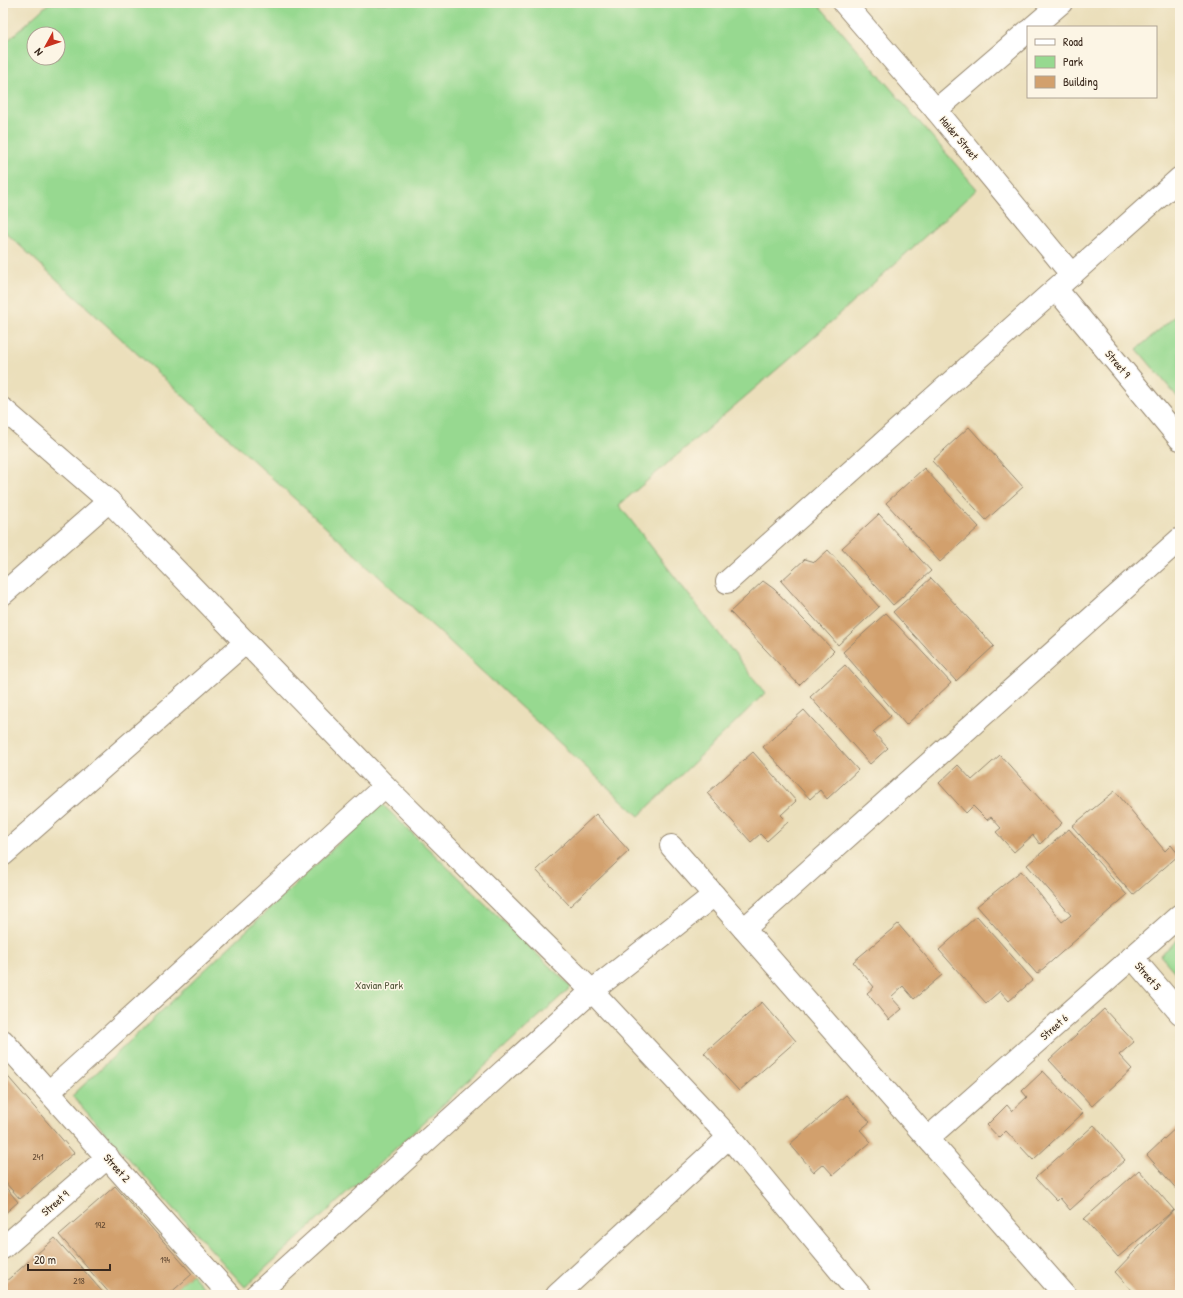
<svg xmlns="http://www.w3.org/2000/svg" width="1183" height="1298" font-family="'Patrick Hand',sans-serif">
  <style>
    .green { fill: #97d990; stroke: #698257; fill-rule: evenodd }
    .building { fill: #d2a06d }
    .lines { fill: none; stroke-linecap: round; stroke-linejoin: round }
    .minor-casing { stroke: #93846c; stroke-width: 24 }
    .minor { stroke: #fff; stroke-width: 22 }
    .labels { text-anchor: middle; stroke-width: 3; stroke-linejoin: round; paint-order: stroke }
    .number-label { font-size: 9px; fill: #614832 }
    .street-label { font-size: 11px; fill: #3b2a1e; stroke: #fcf5e5 }
    .park-label { font-size: 11px; fill: #52563a; stroke: #fcf5e5 }
  </style>
  <rect width="100%" height="100%" fill="#fcf5e5"/>
  <filter id="ink" filterUnits="userSpaceOnUse"><feTurbulence type="fractalNoise" baseFrequency=".025" numOctaves="2"/><feDisplacementMap in="SourceGraphic" scale="8" xChannelSelector="R" yChannelSelector="G"/><feConvolveMatrix kernelMatrix="1 2 1 2 8 2 1 2 1" color-interpolation-filters="sRGB"/></filter>
  <filter id="wash" filterUnits="userSpaceOnUse"><feTurbulence type="fractalNoise" baseFrequency=".012" numOctaves="4" result="noise"/><feDisplacementMap in="SourceGraphic" scale="16" xChannelSelector="R" yChannelSelector="G"/><feGaussianBlur stdDeviation="0.9" result="paint"/><feColorMatrix in="noise" values="0 0 0 0 0 0 0 0 0 0 0 0 0 0 0 0 0 1.4 0 .05"/><feComposite in="paint" operator="in"/></filter>
  <g filter="url(#wash)">
    <rect width="100%" height="100%" fill="#ebdfbb"/>
    <!-- green -->
    <g class="green">
      <path d="M49 3H817L977 189 810 341 619 505 765 693 639 816 3 230V45ZM34 34H58V58H34Z"/>
      <path d="M1180 312V400L1137 349Z"/>
      <path d="M381 803 571 987 245 1287 72 1096Z"/>
      <path d="M1180 938V978L1160 955Z"/>
      <path d="M192 1274 210 1295H168Z"/>
    </g>
    <g id="blocks">
      <!-- building -->
      <g class="building">
        <path d="M969 427 1023 487 986 520 932 461Z"/>
        <path d="M924 468 979 527 940 562 886 503Z"/>
        <path d="M879 514 931 571 893 605 842 548Z"/>
        <path d="M828 550 879 607 838 645 781 581 805 559 815 562Z"/>
        <path d="M931 578 994 646 956 681 893 612Z"/>
        <path d="M763 581 774 589 834 651 799 685 730 612Z"/>
        <path d="M886 613 951 683 906 725 843 652Z"/>
        <path d="M845 665 891 716 873 732 888 748 870 764 810 697Z"/>
        <path d="M804 710 858 770 827 799 820 790 810 799 763 747Z"/>
        <path d="M753 752 796 801 781 815 788 822 767 841 760 834 751 842 707 793Z"/>
        <path d="M1000 755 1062 823 1040 844 1033 835 1014 852 996 832 1001 828 991 817 987 820 973 806 966 813 939 783 958 765 972 780Z"/>
        <path d="M1115 791 1165 851 1171 845 1179 855 1133 895 1072 826Z"/>
        <path d="M596 814 629 851 570 906 536 870Z"/>
        <path d="M1069 829 1127 895 1037 974 977 906 1021 871 1062 922 1071 915 1027 865Z"/>
        <path d="M977 916 1033 980 1009 1001 1000 991 986 1003 939 950Z"/>
        <path d="M898 924 942 975 914 999 903 986 891 997 902 1009 889 1020 867 993 874 987 853 962Z"/>
        <path d="M762 1002 796 1041 739 1091 704 1053Z"/>
        <path d="M1104 1009 1134 1042 1119 1055 1132 1069 1092 1106 1049 1060Z"/>
        <path d="M3 1071 74 1153 20 1199 3 1180Z"/>
        <path d="M1043 1071 1083 1113 1033 1160 1006 1131 999 1138 987 1125 1007 1105 1012 1111 1027 1097 1022 1091Z"/>
        <path d="M846 1095 870 1122 860 1130 871 1142 833 1175 823 1164 814 1172 790 1144Z"/>
        <path d="M1180 1124V1193L1147 1155Z"/>
        <path d="M1094 1125 1125 1160 1070 1210 1060 1198 1057 1201 1035 1178Z"/>
        <path d="M1139 1170 1174 1210 1118 1257 1084 1219Z"/>
        <path d="M3 1184 18 1202 3 1215Z"/>
        <path d="M115 1186 192 1274 168 1295H111L59 1235Z"/>
        <path d="M1174 1210 1180 1217V1295H1136L1115 1272Z"/>
        <path d="M55 1238 81 1267 105 1295H7L3 1291V1284Z"/>
      </g>
    </g>
  </g>
  <g filter="url(#ink)">
    <use href="#blocks" fill-opacity="0" stroke="#93846c" stroke-width="1"/>
    <g class="lines">
      <defs>
        <g id="minor">
          <path d="M844 3 936 110 1072 275"/>
          <path d="M1033 27 1061 3"/>
          <path d="M936 110 1028 31"/>
          <path d="M1056 289 1180 439"/>
          <path d="M3 409 109 501 385 786 592 991 729 1137 860 1295"/>
          <path d="M727 582 1180 178"/>
          <path d="M3 594 109 501"/>
          <path d="M671 846 1065 1295"/>
          <path d="M3 855 246 642"/>
          <path d="M744 929 1180 539"/>
          <path d="M1132 957 1180 1013"/>
          <path d="M3 1041 230 1295"/>
          <path d="M49 1092 385 786"/>
          <path d="M928 1138 1180 915"/>
          <path d="M3 1248 108 1157"/>
          <path d="M256 1295 592 991 714 895"/>
          <path d="M557 1295 729 1137"/>
        </g>
      </defs>
      <!-- minor casing -->
      <use href="#minor" class="minor-casing"/>
      <!-- minor -->
      <use href="#minor" class="minor"/>
    </g>
  </g>
  <g class="labels">
    <!-- number labels -->
    <g class="number-label">
      <text x="38" y="1160">241</text>
      <text x="100" y="1228">192</text>
      <text x="165" y="1263">194</text>
      <text x="79" y="1284">218</text>
    </g>
    <!-- street labels -->
    <g class="street-label">
      <text transform="translate(959 138) rotate(50)" y="4">Haider Street</text>
      <text transform="translate(1118 364) rotate(50)" y="4">Street 9</text>
      <text transform="translate(1148 976) rotate(49)" y="4">Street 5</text>
      <text transform="translate(1054 1027) rotate(-42)" y="4">Street 6</text>
      <text transform="translate(117 1168) rotate(48)" y="4">Street 2</text>
      <text transform="translate(55 1203) rotate(-41)" y="4">Street 9</text>
    </g>
    <!-- park labels -->
    <g class="park-label">
      <text x="379" y="989">Xavian Park</text>
    </g>
  </g>
  <!-- margin -->
  <rect width="1183" height="1298" fill="none" stroke="#fcf5e5" stroke-width="16"/>
  <!-- legend -->
  <rect x="1027" y="26" width="130" height="72" fill="#fcf5e5" stroke="#afa495"/>
  <rect x="1035" y="39" width="20" height="6" fill="#ffffff" stroke="#afa495"/>
  <text x="1063" y="46" font-size="12" fill="#3b2a1e">Road</text>
  <rect x="1035" y="56" width="20" height="12" fill="#97d990" stroke="#afa495"/>
  <text x="1063" y="66" font-size="12" fill="#3b2a1e">Park</text>
  <rect x="1035" y="76" width="20" height="12" fill="#d2a06d" stroke="#afa495"/>
  <text x="1063" y="86" font-size="12" fill="#3b2a1e">Building</text>
  <!-- north arrow -->
  <g transform="translate(46 46) rotate(230)"><circle r="19" fill="#fcf5e5" stroke="#afa495"/>
  <path d="M0-3L7 15L0 10L-7 15Z" fill="#c8321e"/>
  <text y="-6" font-size="11" font-weight="bold" text-anchor="middle" fill="#3b2a1e">N</text>
  </g>
  <!-- scale -->
  <path d="M28 1264v6h82v-6" fill="none" stroke="#3b2a1e" stroke-width="2"/>
  <text x="34" y="1264" font-size="12" fill="#3b2a1e" stroke="#fcf5e5" stroke-width="3" paint-order="stroke">20 m</text>
</svg>
